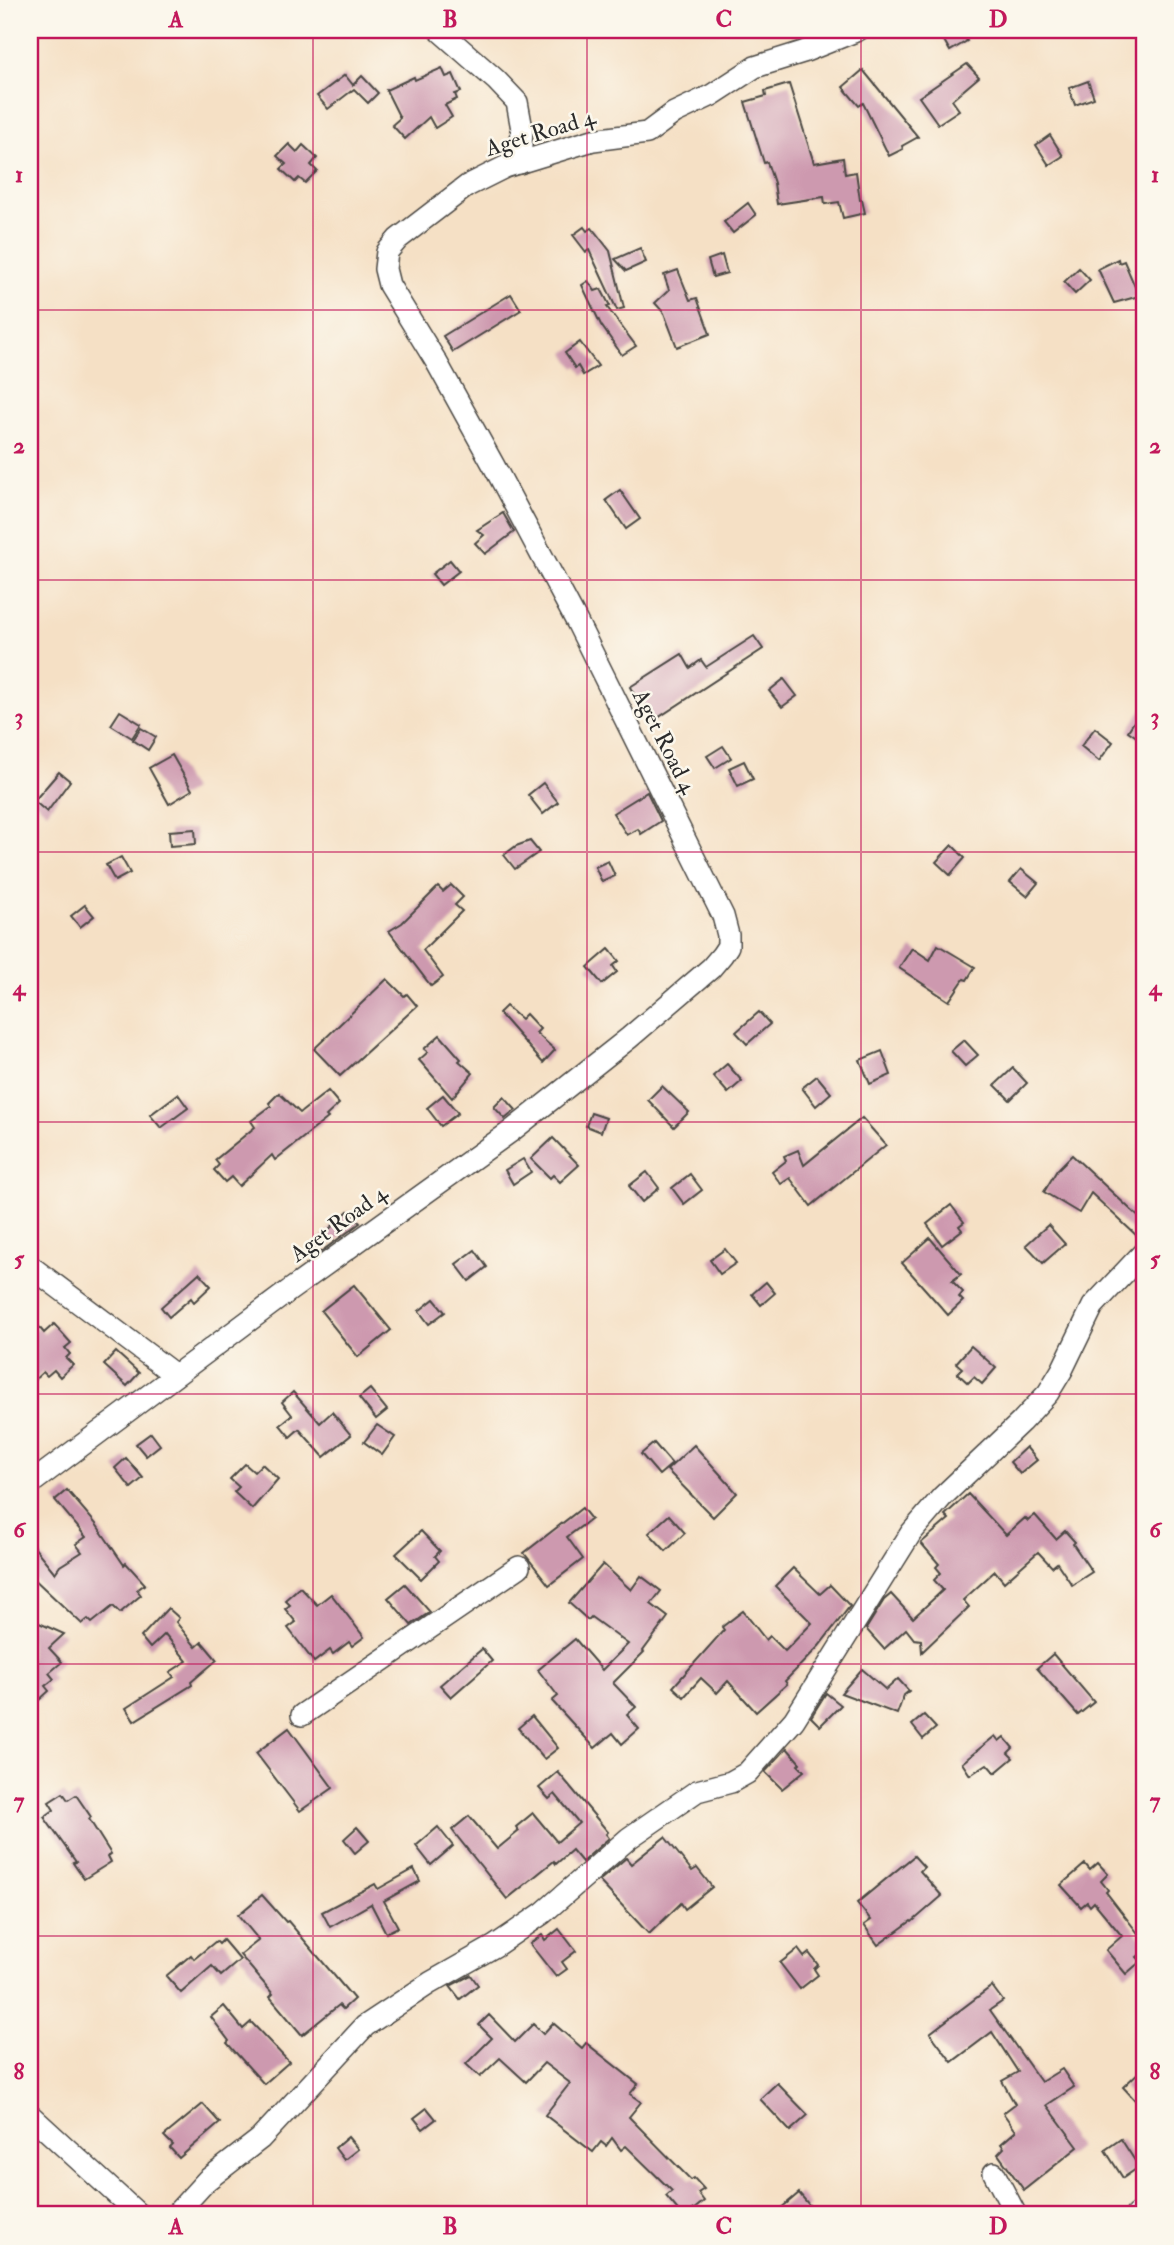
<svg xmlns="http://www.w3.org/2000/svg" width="1174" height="2245" font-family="'IM FELL Double Pica',serif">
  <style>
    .building { fill: #cd99af }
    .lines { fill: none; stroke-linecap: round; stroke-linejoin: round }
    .street-casing { stroke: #494642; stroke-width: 24 }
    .street { stroke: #fff; stroke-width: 21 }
    .grid { fill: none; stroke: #c2185b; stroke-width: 2; stroke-opacity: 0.55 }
    .labels { text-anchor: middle; stroke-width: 5; stroke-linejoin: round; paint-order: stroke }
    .street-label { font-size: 23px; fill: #2b2b2b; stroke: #fbf7ec }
    .neatline { fill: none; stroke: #c2185b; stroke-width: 2.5 }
    .grid-label { font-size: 23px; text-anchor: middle; font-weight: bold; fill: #c2185b }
  </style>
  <rect width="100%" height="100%" fill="#fbf7ec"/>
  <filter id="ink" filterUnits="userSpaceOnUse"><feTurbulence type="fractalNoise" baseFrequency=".0143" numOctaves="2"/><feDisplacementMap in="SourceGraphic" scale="14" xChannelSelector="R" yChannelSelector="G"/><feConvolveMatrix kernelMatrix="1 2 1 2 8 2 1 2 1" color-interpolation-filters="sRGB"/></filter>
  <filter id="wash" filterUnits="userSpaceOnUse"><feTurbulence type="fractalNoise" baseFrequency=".00686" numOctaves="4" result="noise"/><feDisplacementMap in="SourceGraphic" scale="28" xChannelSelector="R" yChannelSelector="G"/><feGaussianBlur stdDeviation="1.57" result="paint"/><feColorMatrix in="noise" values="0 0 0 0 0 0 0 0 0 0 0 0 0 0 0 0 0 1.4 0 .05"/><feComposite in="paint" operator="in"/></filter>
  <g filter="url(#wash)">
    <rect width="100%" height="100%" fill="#f5e0c5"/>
    <g id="blocks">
      <!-- building -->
      <g class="building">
        <path d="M938 30H960L967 41 950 51Z"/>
        <path d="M967 64 979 77 952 100 959 110 938 124 919 97Z"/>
        <path d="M442 68 446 77 453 74 461 92 455 94 457 99 445 105 452 117 435 128 429 117 405 139 392 125 400 118 386 90 414 77 415 80Z"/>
        <path d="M863 70 918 137 902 146 903 149 889 156 863 103 859 106 843 87Z"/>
        <path d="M345 75 353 85 362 76 378 93 368 103 354 89 328 109 317 96Z"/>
        <path d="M1088 81 1094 98 1075 105 1069 88Z"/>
        <path d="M789 84 814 163 843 158 845 174 856 172 860 200H862L865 213 843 218 839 202 825 204 824 197 777 204 774 183 767 162 764 163 745 102 766 96 765 91Z"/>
        <path d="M1050 135 1063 156 1049 165 1036 145Z"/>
        <path d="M289 144 297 152 303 145 317 158 311 165 317 171 305 183 299 178 295 182 281 169 286 164 277 156Z"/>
        <path d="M748 203 756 215 733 233 724 222Z"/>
        <path d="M584 227 587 231 592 228 610 251 624 308 617 310 589 250 586 252 573 235Z"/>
        <path d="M640 248 646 262 626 271 615 259Z"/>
        <path d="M722 255 727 273 713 277 708 260Z"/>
        <path d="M1118 259 1119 263 1124 261 1139 296 1114 303 1098 269Z"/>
        <path d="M1079 268 1090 280 1075 294 1064 282Z"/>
        <path d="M678 270 690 300 697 298 710 334 677 347 664 313 655 303 669 290 664 275Z"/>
        <path d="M588 281 595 291 601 289 610 306 607 307 636 346 622 355 601 325 582 285Z"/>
        <path d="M511 294 521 310 453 352 443 336Z"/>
        <path d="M580 342 598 366 583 375 578 366 575 368 565 353Z"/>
        <path d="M620 490 640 519 626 529 606 500Z"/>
        <path d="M503 513 514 532 485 554 475 543 484 535 477 530Z"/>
        <path d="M450 560 459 571 441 585 432 574Z"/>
        <path d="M754 636 763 649 650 723 636 702 638 701 630 687 682 654 690 668 701 660 706 667Z"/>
        <path d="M784 679 797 696 782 707 769 691Z"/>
        <path d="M1144 706V742L1128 731Z"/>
        <path d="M120 711 141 724 132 738 111 725Z"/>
        <path d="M141 728 156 737 148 750 133 740Z"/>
        <path d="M1095 728 1113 742 1099 761 1081 746Z"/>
        <path d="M723 746 731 758 715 768 707 756Z"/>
        <path d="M172 755 192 790 169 804 149 768Z"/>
        <path d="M744 761 753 779 738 786 729 768Z"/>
        <path d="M59 772 70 781 47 812 34 801Z"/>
        <path d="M543 783 558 802 543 814 528 795Z"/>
        <path d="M647 792 661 821 641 834 638 829 627 835 613 813Z"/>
        <path d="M195 829 196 844 170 846 169 831Z"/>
        <path d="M530 841 539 852 515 869 504 855 516 846Z"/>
        <path d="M952 845 965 858 950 875 936 862Z"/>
        <path d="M121 857 130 873 115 881 106 865Z"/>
        <path d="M608 861 615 876 602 882 595 867Z"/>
        <path d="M1021 869 1038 883 1027 896 1010 882Z"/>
        <path d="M451 885 463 897 455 905 462 911 423 950 443 977 431 986 389 931 402 923 438 887 443 892Z"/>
        <path d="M85 905 94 916 80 927 71 916Z"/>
        <path d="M938 945 975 967 967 980 964 979 949 1001 899 968 912 948 930 960Z"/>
        <path d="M609 949 619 961 613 966 617 972 602 984 588 967Z"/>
        <path d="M387 979 404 996 407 994 417 1006 340 1076 314 1049Z"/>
        <path d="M506 1006 521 1019 526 1014 540 1029 536 1033 555 1050 543 1063 499 1013Z"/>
        <path d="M759 1012 770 1024 747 1044 736 1032Z"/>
        <path d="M440 1035 461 1059 459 1061 473 1073 452 1098 419 1060 428 1052 424 1049Z"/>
        <path d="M964 1040 978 1055 965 1066 951 1051Z"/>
        <path d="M882 1051 891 1075 870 1084 860 1060Z"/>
        <path d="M727 1064 742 1081 728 1093 713 1076Z"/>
        <path d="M1013 1068 1027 1083 1010 1100 995 1085Z"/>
        <path d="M817 1076 831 1093 816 1106 802 1088Z"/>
        <path d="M662 1086 689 1112 674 1127 648 1100Z"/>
        <path d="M328 1091 339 1104 326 1116 328 1118 275 1160 272 1155 239 1186 231 1177 225 1182 214 1170 219 1165 215 1160 255 1127 251 1121 271 1106 269 1103 279 1093 300 1113Z"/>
        <path d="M178 1094 188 1108 161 1128 150 1115Z"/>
        <path d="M443 1095 458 1113 441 1126 427 1108Z"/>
        <path d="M504 1097 516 1110 505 1119 494 1107Z"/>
        <path d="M591 1113 606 1118 601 1132 586 1126Z"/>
        <path d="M862 1118 886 1145 811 1206 790 1178 781 1184 772 1172 786 1161 784 1156 798 1150 804 1165Z"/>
        <path d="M553 1138 579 1165 560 1182 553 1175 550 1178 531 1159Z"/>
        <path d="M1072 1155 1144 1222V1228L1137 1236 1091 1193 1079 1213 1044 1192 1057 1170Z"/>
        <path d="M523 1159 531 1172 513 1184 505 1170Z"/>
        <path d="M647 1172 659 1188 642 1202 629 1186Z"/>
        <path d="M690 1174 702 1190 684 1204 672 1188Z"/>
        <path d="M951 1205 964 1222 959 1226 962 1230 942 1245 927 1224Z"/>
        <path d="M348 1211 360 1223 315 1256 312 1252 321 1245 318 1240Z"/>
        <path d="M1048 1225 1065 1244 1043 1263 1026 1245Z"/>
        <path d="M930 1238 961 1274 952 1281 963 1292 959 1297 963 1301 948 1315 902 1263Z"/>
        <path d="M725 1249 736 1263 720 1274 710 1260Z"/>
        <path d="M475 1250 487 1267 469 1281 456 1264Z"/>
        <path d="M199 1273 211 1286 194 1302 191 1298 169 1317 161 1307Z"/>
        <path d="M766 1282 775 1293 761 1305 752 1294Z"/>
        <path d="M354 1285 391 1330 358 1357 321 1311Z"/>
        <path d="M434 1299 445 1312 429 1324 419 1311Z"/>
        <path d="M54 1324 71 1343 65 1348 70 1354 66 1358 73 1365 60 1377 54 1370 47 1376 43 1372 30 1384V1335L39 1327 44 1333Z"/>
        <path d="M971 1346 996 1368 982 1384 974 1377 968 1383 957 1373 962 1368 956 1363Z"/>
        <path d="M116 1352 139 1373 127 1386 104 1365Z"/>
        <path d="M370 1389 387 1410 376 1419 359 1398Z"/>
        <path d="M293 1392 320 1423 332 1412 351 1435 324 1457 299 1429 290 1437 280 1425 292 1415 282 1402Z"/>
        <path d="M377 1425 395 1437 382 1455 364 1442Z"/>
        <path d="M151 1433 160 1445 146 1456 136 1444Z"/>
        <path d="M654 1443 672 1464 659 1475 641 1454Z"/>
        <path d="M694 1445 737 1493 713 1517 667 1470Z"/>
        <path d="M1026 1447 1037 1460 1020 1474 1010 1462Z"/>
        <path d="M126 1458 143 1478 131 1488 115 1468Z"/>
        <path d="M245 1464 254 1472 262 1464 278 1479 252 1509 234 1492 239 1487 230 1479Z"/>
        <path d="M67 1490 96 1524 124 1565 126 1563 145 1584 137 1590 141 1595 120 1613 113 1606 92 1623 88 1619 82 1624 30 1575V1542L55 1573 60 1566 82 1552 76 1544 86 1537 55 1500Z"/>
        <path d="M968 1494 1006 1535 1025 1518 1028 1521 1035 1515 1056 1539 1065 1531 1075 1542 1073 1544 1092 1572 1072 1585 1057 1563 1052 1567 1038 1552 1004 1582 995 1571 963 1600 969 1607 922 1652 921 1640 914 1639 906 1629 884 1649 866 1629 884 1600 891 1594 913 1618 943 1590 934 1580 941 1573 936 1567 939 1564 921 1543 949 1519 945 1515Z"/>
        <path d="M582 1508 591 1519 567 1537 583 1559 549 1585 524 1553Z"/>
        <path d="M669 1515 685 1533 666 1551 649 1533Z"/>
        <path d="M421 1531 440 1551 435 1556 439 1561 421 1579 396 1554Z"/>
        <path d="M603 1564 631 1590 641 1576 661 1591 651 1604 668 1617 643 1651 644 1652 613 1683 636 1707 627 1715 639 1729 622 1744 613 1733 595 1748 552 1701 558 1696 538 1670 575 1639 602 1670 628 1644 591 1617 588 1620 569 1603Z"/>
        <path d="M793 1568 820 1594 830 1585 850 1606 819 1646 785 1681 787 1684 756 1712 728 1681 717 1693 701 1678 684 1697 673 1687 724 1630 722 1627 743 1611 766 1640 770 1636 785 1651 812 1623 775 1586Z"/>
        <path d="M405 1584 430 1612 411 1625 388 1598Z"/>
        <path d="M300 1587 317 1605 331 1594 364 1637 352 1646 349 1642 333 1654 330 1650 314 1662 288 1628 296 1622 285 1609 290 1605 285 1600Z"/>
        <path d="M168 1608 179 1618 176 1622 196 1647 202 1642 217 1660 191 1682 192 1685 134 1721 126 1708 174 1677 170 1672 187 1661 165 1634 150 1648 141 1637Z"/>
        <path d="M30 1619 64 1634 49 1648 62 1662 49 1673 54 1679 45 1686 49 1691 38 1701 34 1696 30 1699Z"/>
        <path d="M482 1649 492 1661 451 1697 440 1685Z"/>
        <path d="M1053 1654 1094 1702 1078 1715 1037 1668Z"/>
        <path d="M862 1669 886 1690 898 1679 909 1691 904 1695 897 1714 841 1693Z"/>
        <path d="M826 1693 841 1705 820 1726 811 1717Z"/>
        <path d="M924 1715 936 1728 923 1739 912 1725Z"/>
        <path d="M532 1716 558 1748 544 1759 518 1728Z"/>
        <path d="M289 1728 333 1788 300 1811 256 1753Z"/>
        <path d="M995 1736 999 1741 1004 1737 1013 1748 1008 1753 1013 1758 995 1773 987 1764 970 1775 962 1763Z"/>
        <path d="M787 1748 800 1763 798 1765 804 1771 782 1789 765 1772Z"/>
        <path d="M558 1772 608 1832 606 1834 609 1838 582 1862 572 1850 556 1864 554 1861 507 1899 452 1830 469 1816 497 1849 519 1831 516 1827 533 1813 557 1842 579 1823 555 1794 549 1799 539 1788Z"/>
        <path d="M63 1793 68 1800 76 1795 91 1817 89 1819 111 1854 108 1856 111 1862 84 1879 73 1863 76 1862 44 1817 54 1810 49 1802Z"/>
        <path d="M357 1827 369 1841 355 1853 344 1839Z"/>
        <path d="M438 1827 453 1846 431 1865 416 1846Z"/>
        <path d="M665 1837 692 1871 697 1868 712 1887 685 1909 681 1903 649 1934 599 1881 626 1858 631 1864Z"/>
        <path d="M914 1856 924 1867 920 1871 942 1896 912 1922 911 1921 878 1945 864 1925 871 1920 857 1903Z"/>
        <path d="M1098 1863 1108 1874 1101 1881 1108 1890 1106 1892 1144 1941V1951L1137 1957 1141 1961 1126 1974 1106 1950 1122 1936 1094 1902 1090 1906 1087 1902 1081 1907 1061 1885 1085 1864 1090 1870Z"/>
        <path d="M414 1869 420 1881 384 1901 398 1927 386 1933 371 1904 330 1927 322 1912 375 1884 378 1889Z"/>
        <path d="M262 1895 286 1922 288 1921 354 1999 343 2009 339 2005 302 2035 270 1997 273 1994 240 1955 259 1940 238 1915Z"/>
        <path d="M559 1929 576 1951 562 1962 567 1969 556 1977 530 1944 542 1935 545 1940Z"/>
        <path d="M223 1940 240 1960 221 1976 212 1966 181 1993 166 1976 191 1955 194 1959 216 1941 219 1944Z"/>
        <path d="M798 1949 804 1957 809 1953 818 1965 814 1969 818 1975 800 1989 780 1963Z"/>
        <path d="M471 1975 478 1985 460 1999 450 1986Z"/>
        <path d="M992 1986 1003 2001 990 2010 1041 2082 1062 2069 1074 2087 1047 2105 1078 2147 1024 2190 998 2154 1004 2148 1001 2144 1016 2131 1003 2113 1015 2104 1002 2081 1018 2072 992 2032 952 2062 930 2033Z"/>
        <path d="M224 2006 243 2029 251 2022 289 2062 264 2084 227 2043 229 2041 211 2017Z"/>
        <path d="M489 2015 515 2042 533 2024 543 2034 553 2023 582 2048 586 2043 638 2084 630 2094 641 2102 629 2117 691 2180 694 2178 704 2189 698 2193 704 2201 687 2215H682L666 2196 672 2191 626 2146 621 2150 612 2138 606 2146 601 2142 593 2152 545 2115 570 2083 544 2063 526 2082 500 2058 480 2077 466 2064 492 2038 479 2025Z"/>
        <path d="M1144 2067V2110L1123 2087Z"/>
        <path d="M777 2083 808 2115 790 2131 760 2099Z"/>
        <path d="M203 2104 220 2123 179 2158 170 2148 173 2145 164 2136Z"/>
        <path d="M427 2108 436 2119 423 2129 414 2118Z"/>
        <path d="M348 2137 358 2149 344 2160 335 2148Z"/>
        <path d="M1121 2139 1139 2167 1123 2178 1105 2150Z"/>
        <path d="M799 2193 810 2206 799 2215H773Z"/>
      </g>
    </g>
  </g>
  <g filter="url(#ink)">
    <use href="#blocks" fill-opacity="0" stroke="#494642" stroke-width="2"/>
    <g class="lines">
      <defs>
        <g id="street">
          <path d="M439 30 496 80 517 102 522 129 520 163"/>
          <path d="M30 1266 175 1375"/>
          <path d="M30 1484 290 1290 510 1132 629 1038 711 968 722 955 728 946V935L723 916 577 622 494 466 437 363 389 285 385 269 387 252 398 239 467 186 505 167 593 140 647 133 674 113 712 95 755 67 803 52 858 30"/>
          <path d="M302 1715 519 1567"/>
          <path d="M30 2115 139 2215"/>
          <path d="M994 2173 1016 2215"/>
          <path d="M175 2215 207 2180 260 2139 365 2026 430 1983 495 1946 543 1913 629 1838 697 1791 731 1782 747 1773 794 1720 911 1533 942 1497 1021 1422 1048 1393 1062 1370 1093 1306 1144 1252"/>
          <path d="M1136 2215 1144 2209"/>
        </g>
      </defs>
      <!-- street casing -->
      <use href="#street" class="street-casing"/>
      <!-- street -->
      <use href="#street" class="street"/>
    </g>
  </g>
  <!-- grid -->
  <path class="grid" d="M313 30V2215M587 30V2215M861 30V2215M30 310H1144M30 580H1144M30 852H1144M30 1122H1144M30 1394H1144M30 1664H1144M30 1936H1144"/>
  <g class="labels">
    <!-- street labels -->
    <g class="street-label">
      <text transform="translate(540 132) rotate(-17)" y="8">Aget Road 4</text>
      <text transform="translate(665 741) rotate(63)" y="8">Aget Road 4</text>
      <text transform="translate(338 1223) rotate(-36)" y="8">Aget Road 4</text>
    </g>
  </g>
  <!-- margin -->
  <rect width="1174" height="2245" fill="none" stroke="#fbf7ec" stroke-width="77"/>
  <rect x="38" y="38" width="1098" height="2168" class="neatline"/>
  <g class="grid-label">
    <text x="176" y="27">A</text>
    <text x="450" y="27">B</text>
    <text x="724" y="27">C</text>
    <text x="998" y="27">D</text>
    <text x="19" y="182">1</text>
    <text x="1155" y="182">1</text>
    <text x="19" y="453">2</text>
    <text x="1155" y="453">2</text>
    <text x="19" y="724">3</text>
    <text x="1155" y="724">3</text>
    <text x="19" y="995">4</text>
    <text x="1155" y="995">4</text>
    <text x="19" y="1266">5</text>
    <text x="1155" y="1266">5</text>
    <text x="19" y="1537">6</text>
    <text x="1155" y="1537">6</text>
    <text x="19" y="1808">7</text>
    <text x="1155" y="1808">7</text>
    <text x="19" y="2079">8</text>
    <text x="1155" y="2079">8</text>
    <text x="176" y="2234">A</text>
    <text x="450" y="2234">B</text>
    <text x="724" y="2234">C</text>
    <text x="998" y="2234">D</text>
  </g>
</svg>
